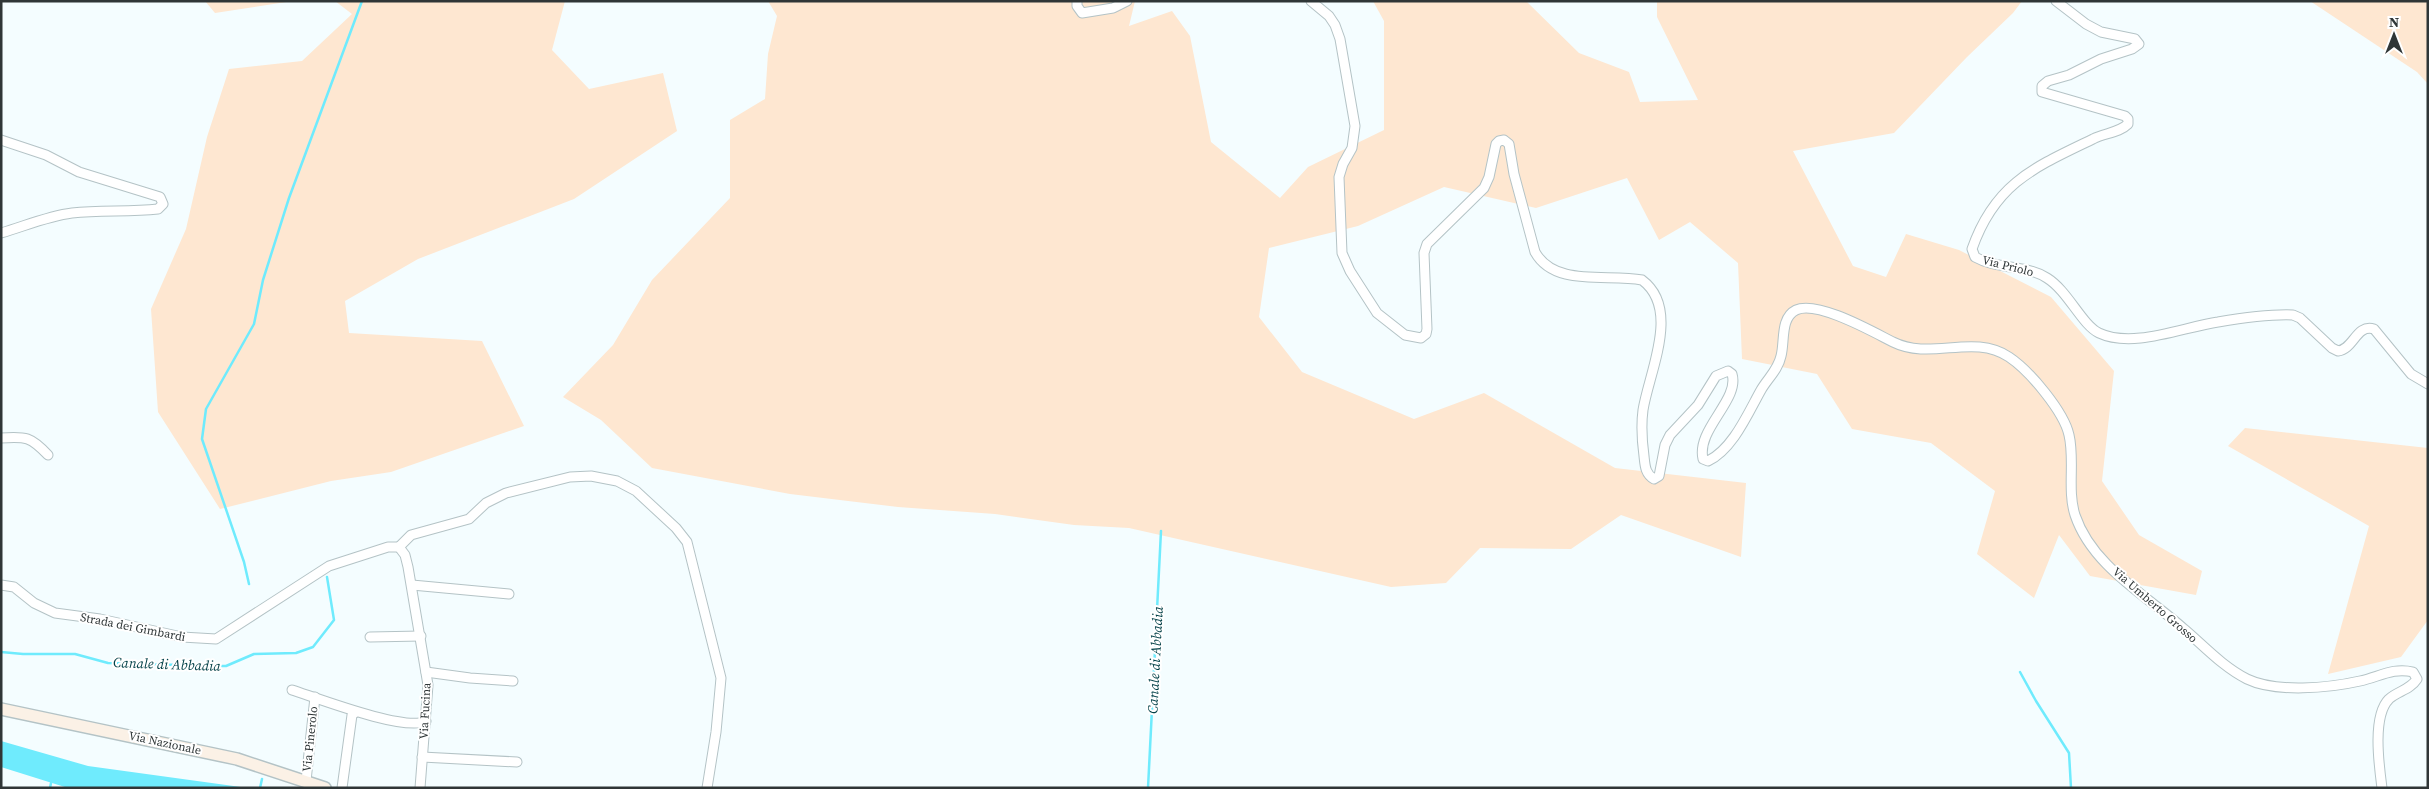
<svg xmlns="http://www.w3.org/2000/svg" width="2429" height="789" font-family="'Source Serif 4',serif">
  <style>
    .green { fill: #fee7d1 }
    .water { fill: #6febfd }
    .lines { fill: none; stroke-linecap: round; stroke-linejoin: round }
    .stream { stroke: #6febfd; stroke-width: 2.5 }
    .street-casing { stroke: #b4c3c6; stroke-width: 11 }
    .secondary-casing { stroke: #b4c3c6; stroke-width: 14 }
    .street { stroke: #fff; stroke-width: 9 }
    .secondary { stroke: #fbf1e6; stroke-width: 11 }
    .labels { text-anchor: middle; stroke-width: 4; stroke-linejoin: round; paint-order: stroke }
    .street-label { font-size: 12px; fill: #2f3637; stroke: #fff }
    .water-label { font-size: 14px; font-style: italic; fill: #013f46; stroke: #fff }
  </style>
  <rect width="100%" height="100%" fill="#f4fdff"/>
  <!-- green -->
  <g class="green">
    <path d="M205 1H293L215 13Z"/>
    <path d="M335 1H565L552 50 589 89 663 73 677 131 574 199 418 259 345 301 349 333 482 341 524 426 391 472 331 481 220 509 158 412 151 309 186 229 207 137 229 69 302 61 352 14Z"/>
    <path d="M768 1H1135L1129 26 1172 11 1190 36 1211 142 1280 198 1308 167 1384 130V21L1373 1H1526L1579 53 1629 72 1640 102 1698 100 1657 17V1H2022L2013 13 1967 57 1894 133 1793 151 1853 266 1886 277 1906 234 1959 250 2051 297 2114 371 2102 481 2139 535 2202 571 2196 595 2090 576 2059 535 2034 598 1977 554 1995 491 1931 443 1852 429 1817 374 1742 359 1738 263 1690 222 1659 240 1627 178 1536 208 1444 187 1358 226 1269 248 1259 317 1302 372 1414 419 1484 393 1615 468 1746 483 1741 557 1621 515 1571 549 1480 548 1446 583 1391 587 1129 528 1074 525 995 514 898 507 790 494 652 468 601 420 563 397 613 345 652 280 730 198V120L765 99 768 54 777 16Z"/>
    <path d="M2310 1H2428V84L2417 72Z"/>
    <path d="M2245 428 2428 448V620L2401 657 2328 674 2369 526 2228 446Z"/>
  </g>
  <!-- water -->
  <path class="water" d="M1 741 88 766 248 788H68L1 767Z"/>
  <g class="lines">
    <!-- stream -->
    <g class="stream">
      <path d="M249 584 244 562 202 439 206 409 254 324 263 280 289 198 362 1"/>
      <path d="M1 652 23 654H75L108 663 217 666H226L254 654 296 653 313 647 334 620 327 577"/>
      <path d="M2020 672 2036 701 2069 753 2071 788"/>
      <path d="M50 788 51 783"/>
      <path d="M260 788 262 779"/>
      <path d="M1148 788 1161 531"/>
    </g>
    <defs>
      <g id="street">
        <path d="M1077 1V6L1082 13 1113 8 1127 1"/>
        <path d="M1311 1 1329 16 1335 25 1340 39 1355 126 1352 148 1343 164 1339 177 1342 253 1350 271 1377 313 1405 335 1421 338 1426 334 1427 329 1424 253 1427 244 1484 188 1489 177 1496 144 1499 141 1504 140 1509 144 1514 174 1535 252C1555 288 1609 273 1642 280 1681 309 1649 372 1643 410 1641 425 1642 441 1644 456 1645 465 1645 474 1654 479L1659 476 1665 445 1670 435 1698 405 1716 376 1728 371 1732 374C1740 400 1696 429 1703 459L1708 461C1733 449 1748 413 1761 390 1768 378 1778 370 1781 356 1785 341 1780 318 1796 310 1817 300 1873 332 1893 342 1931 361 1973 333 2009 357 2030 371 2064 412 2069 435 2075 460 2067 490 2075 515 2092 566 2146 595 2184 629 2204 646 2223 667 2247 679 2276 693 2329 688 2360 681 2379 677 2393 667 2413 672L2417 679C2410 690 2398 691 2389 699 2372 716 2379 765 2382 788"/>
        <path d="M2056 1 2086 24 2101 32 2135 39 2139 44 2132 49 2101 59 2069 75 2048 81 2042 86V92L2125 116 2128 119V124C2119 133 2104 133 2093 139 2035 167 1995 183 1972 249L1975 257C1998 270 2025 264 2047 278 2068 291 2082 325 2099 333 2133 349 2183 327 2218 322 2242 318 2269 314 2293 315L2300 318 2332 348 2338 351C2354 349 2356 324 2374 329L2411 374 2428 384"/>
        <path d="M1 140 46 155 79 172 160 197 163 204 158 209C129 212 101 210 72 213 48 216 25 226 1 233"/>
        <path d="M1 438C26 436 31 437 48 455"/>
        <path d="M399 547 411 535 469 519 486 503 506 493 570 477 591 476 617 481 636 491 676 528 687 542 721 678 716 732 707 788"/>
        <path d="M399 547 405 555 408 567 428 685 420 788"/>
        <path d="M1 585 14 587 34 603 55 613 100 619 182 637 216 639 329 566 388 547H399"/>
        <path d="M412 585 509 594"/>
        <path d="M370 637 421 636"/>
        <path d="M426 672 470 678 513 681"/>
        <path d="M292 690C317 698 405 732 426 721"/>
        <path d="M422 757 517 762"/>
        <path d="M306 781 315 697"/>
        <path d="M342 788 352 715 356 712"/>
      </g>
      <path id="secondary" d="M1 709 237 759 325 788"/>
    </defs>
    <!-- street casing -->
    <use href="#street" class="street-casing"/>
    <!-- secondary casing -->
    <use href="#secondary" class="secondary-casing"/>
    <!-- street -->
    <use href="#street" class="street"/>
    <!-- secondary -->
    <use href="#secondary" class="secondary"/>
  </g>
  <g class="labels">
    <!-- street labels -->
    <g class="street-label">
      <text transform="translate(2008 266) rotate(14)" y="4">Via Priolo</text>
      <text transform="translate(2155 605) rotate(41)" y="4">Via Umberto Grosso</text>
      <text transform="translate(133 627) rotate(11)" y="4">Strada dei Gimbardi</text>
      <text transform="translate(425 711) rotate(-87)" y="4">Via Fucina</text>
      <text transform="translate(310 739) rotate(-84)" y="4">Via Pinerolo</text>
      <text transform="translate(165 743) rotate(12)" y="4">Via Nazionale</text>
    </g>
    <!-- water labels -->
    <g class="water-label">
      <text transform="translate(1155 660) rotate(-87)" y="5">Canale di Abbadia</text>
      <text transform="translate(167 664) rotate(2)" y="5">Canale di Abbadia</text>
    </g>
  </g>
  <!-- border -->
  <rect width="2429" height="789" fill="none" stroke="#2f3637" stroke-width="5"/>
  <!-- north arrow -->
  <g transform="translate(2394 35)" stroke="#ffffff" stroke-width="4" paint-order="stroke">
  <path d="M0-4L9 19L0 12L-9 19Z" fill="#2f3637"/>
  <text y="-8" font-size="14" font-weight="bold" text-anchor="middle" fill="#2f3637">N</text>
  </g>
</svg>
